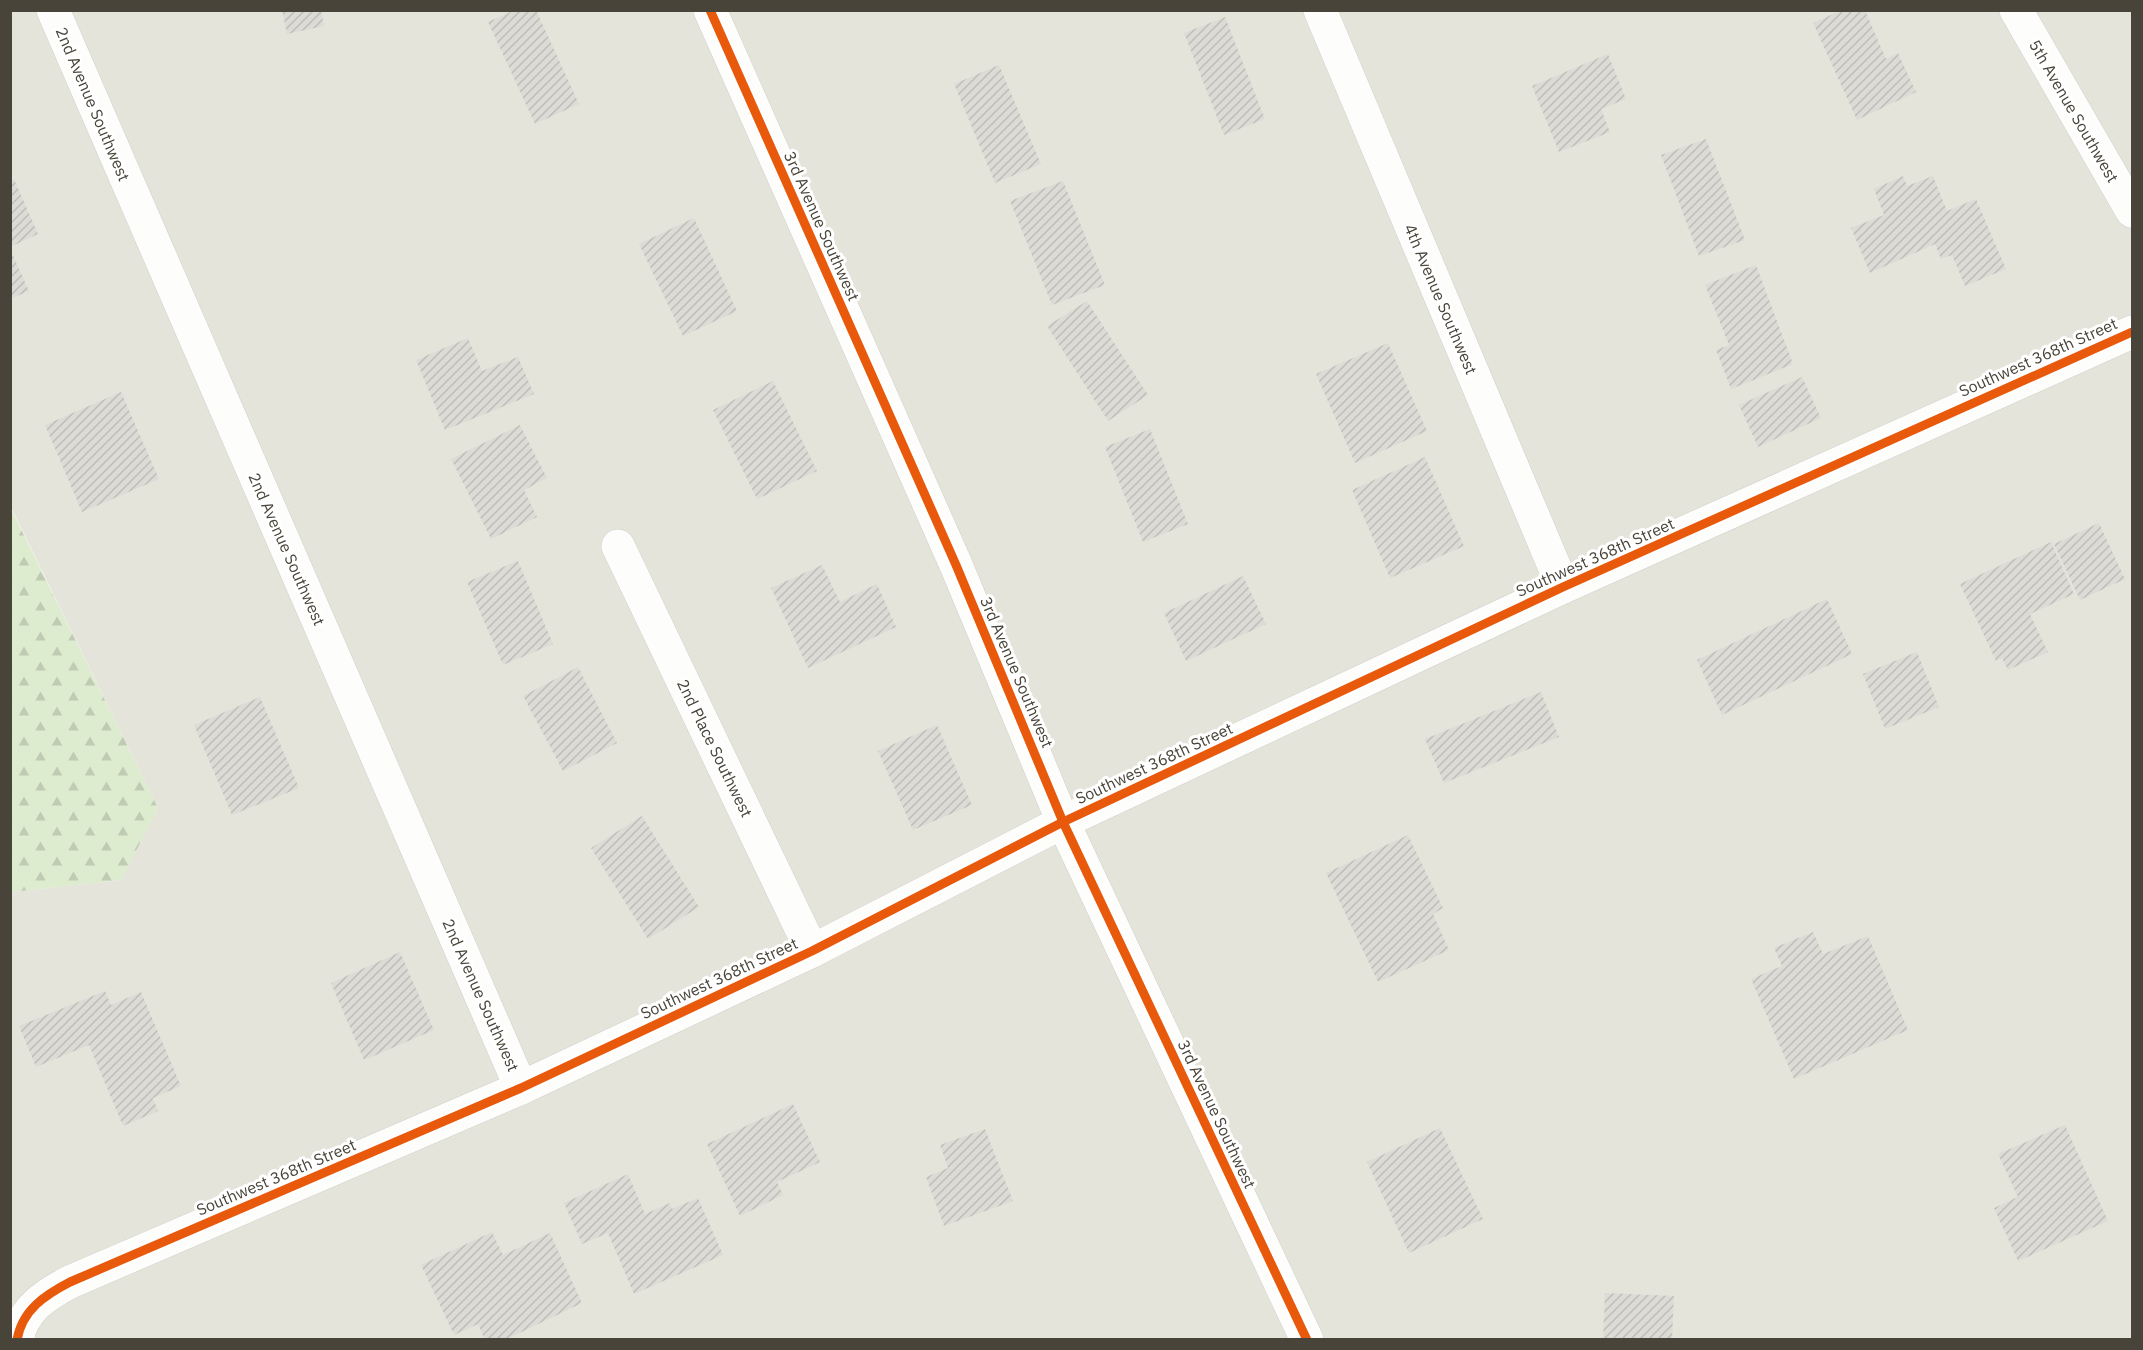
<svg xmlns="http://www.w3.org/2000/svg" width="2143" height="1350" font-family="'IBM Plex Sans',sans-serif">
  <style>
    .residential { fill: #e5e4db }
    .forest { fill: url(#forest-firs) }
    .building { fill: url(#building-hatch) }
    .lines { fill: none; stroke-linecap: round; stroke-linejoin: round }
    .minor-casing { stroke: #d0d0cb; stroke-width: 34 }
    .minor { stroke: #fdfdfc; stroke-width: 33 }
    .cycleway-casing { stroke: #fff; stroke-width: 13 }
    .cycleway { stroke: #e8590c; stroke-width: 9 }
    .labels { text-anchor: middle; stroke-width: 6; stroke-linejoin: round; paint-order: stroke }
    .street-label { font-size: 16px; fill: #484439; stroke: #fff }
  </style>
  <defs>
    <pattern id="forest-firs" width="22" height="20" patternUnits="userSpaceOnUse" patternTransform="scale(1.5)"><rect width="22" height="20" fill="#ddebcf"/><path d="M5 1l3.5 6h-7zM16 11l3.5 6h-7z" fill="#bfcbb2"/></pattern>
    <pattern id="building-hatch" width="6" height="6" patternUnits="userSpaceOnUse" patternTransform="scale(1.5)"><rect width="6" height="6" fill="#dcdbd6"/><path d="M-1 1l2-2M0 6l6-6M5 7l2-2" fill="none" stroke="#bebdb8"/></pattern>
  </defs>
  <rect width="100%" height="100%" fill="#f2f2ed"/>
  <!-- residential -->
  <path class="residential" d="M11 11H2132V1339H11V892L121 880 158 808 11 507Z"/>
  <!-- forest -->
  <path class="forest" d="M10 507 158 808 121 880 11 892Z"/>
  <!-- building -->
  <g class="building">
    <path d="M282 10H321L324 26 287 34Z"/>
    <path d="M515 10H536L579 104 535 124 488 22Z"/>
    <path d="M1842 10H1865L1886 59 1898 53 1916 92 1857 120 1813 23Z"/>
    <path d="M1225 17 1265 119 1224 135 1184 33Z"/>
    <path d="M1608 54 1626 99 1601 109 1610 132 1559 152 1532 86Z"/>
    <path d="M999 65 1041 164 995 183 954 84Z"/>
    <path d="M1706 139 1745 240 1699 256 1661 155Z"/>
    <path d="M1903 176 1907 186 1933 176 1947 211 1976 199 2006 269 1965 286 1952 255 1941 259 1935 244 1870 273 1851 228 1884 215 1874 189Z"/>
    <path d="M14 179 38 234 10 247V181Z"/>
    <path d="M1063 181 1105 285 1052 305 1010 201Z"/>
    <path d="M694 218 737 311 683 336 639 244Z"/>
    <path d="M10 249 29 291 10 299Z"/>
    <path d="M1756 265 1793 364 1731 389 1716 350 1729 345 1705 285Z"/>
    <path d="M1087 301 1148 395 1108 421 1047 326Z"/>
    <path d="M468 338 482 371 518 357 534 394 445 430 416 360Z"/>
    <path d="M1388 343 1427 431 1355 463 1316 374Z"/>
    <path d="M1802 377 1821 418 1758 447 1739 405Z"/>
    <path d="M773 381 817 471 757 499 713 410Z"/>
    <path d="M121 392 159 479 82 512 45 425Z"/>
    <path d="M520 425 547 478 524 490 537 517 491 539 451 459Z"/>
    <path d="M1150 429 1188 524 1143 542 1105 447Z"/>
    <path d="M1425 457 1464 546 1390 578 1352 490Z"/>
    <path d="M2099 523 2125 579 2080 600 2054 544Z"/>
    <path d="M2051 542 2074 594 2030 614 2048 652 2008 670 2002 658 1996 661 1960 584Z"/>
    <path d="M518 561 553 644 503 665 467 582Z"/>
    <path d="M822 565 840 602 877 584 896 627 808 668 771 588Z"/>
    <path d="M1243 576 1266 624 1186 661 1164 613Z"/>
    <path d="M1827 599 1852 654 1722 715 1697 660Z"/>
    <path d="M1917 652 1939 707 1885 729 1863 674Z"/>
    <path d="M578 667 617 743 563 771 523 696Z"/>
    <path d="M1541 692 1559 737 1444 783 1425 739Z"/>
    <path d="M260 697 299 788 232 815 194 725Z"/>
    <path d="M937 725 972 805 913 830 878 751Z"/>
    <path d="M642 816 699 907 648 939 591 848Z"/>
    <path d="M1408 835 1443 908 1433 914 1449 950 1378 982 1326 873Z"/>
    <path d="M1813 932 1823 954 1868 936 1908 1030 1794 1079 1751 979 1782 966 1774 948Z"/>
    <path d="M400 952 434 1030 364 1060 331 983Z"/>
    <path d="M105 991 111 1005 141 992 181 1086 153 1098 158 1111 123 1126 89 1045 36 1067 19 1026Z"/>
    <path d="M793 1104 820 1162 777 1182 783 1195 740 1216 707 1144Z"/>
    <path d="M2065 1125 2108 1221 2018 1261 1994 1208 2018 1197 1998 1154Z"/>
    <path d="M1440 1128 1483 1219 1409 1253 1367 1162Z"/>
    <path d="M985 1129 1013 1201 944 1226 926 1177 948 1168 940 1145Z"/>
    <path d="M628 1174 645 1214 670 1203 672 1209 698 1198 723 1255 634 1294 608 1233 582 1244 564 1203Z"/>
    <path d="M492 1232 503 1255 550 1233 582 1303 505 1340H485L478 1324 454 1335 421 1265Z"/>
    <path d="M1605 1293 1674 1296 1672 1340H1603Z"/>
  </g>
  <g class="lines">
    <defs>
      <g id="minor">
        <path d="M53 10 521 1088"/>
        <path d="M710 10 956 565 1063 822 1307 1340"/>
        <path d="M1320 10 1563 587"/>
        <path d="M2016 10 2132 211"/>
        <path d="M618 546 812 951"/>
        <path d="M17 1340C22 1310 45 1295 70 1282L521 1088 812 951 1063 822 1563 587 2132 332"/>
      </g>
    </defs>
    <!-- minor casing -->
    <use href="#minor" class="minor-casing"/>
    <!-- minor -->
    <use href="#minor" class="minor"/>
    <defs>
      <g id="cycleway">
        <path d="M710 10 956 565 1063 822 1307 1340"/>
        <path d="M17 1340C22 1310 45 1295 70 1282L521 1088 812 951 1063 822 1563 587 2132 332"/>
      </g>
    </defs>
    <!-- cycleway casing -->
    <use href="#cycleway" class="cycleway-casing"/>
    <!-- cycleway -->
    <use href="#cycleway" class="cycleway"/>
  </g>
  <g class="labels">
    <!-- street labels -->
    <g class="street-label">
      <text transform="translate(93 104) rotate(67)" y="6">2nd Avenue Southwest</text>
      <text transform="translate(2074 111) rotate(60)" y="6">5th Avenue Southwest</text>
      <text transform="translate(822 226) rotate(66)" y="6">3rd Avenue Southwest</text>
      <text transform="translate(1441 299) rotate(67)" y="6">4th Avenue Southwest</text>
      <text transform="translate(2038 357) rotate(-24)" y="6">Southwest 368th Street</text>
      <text transform="translate(287 549) rotate(66)" y="6">2nd Avenue Southwest</text>
      <text transform="translate(1595 557) rotate(-24)" y="6">Southwest 368th Street</text>
      <text transform="translate(1017 672) rotate(67)" y="6">3rd Avenue Southwest</text>
      <text transform="translate(715 748) rotate(64)" y="6">2nd Place Southwest</text>
      <text transform="translate(1154 763) rotate(-25)" y="6">Southwest 368th Street</text>
      <text transform="translate(719 978) rotate(-25)" y="6">Southwest 368th Street</text>
      <text transform="translate(481 995) rotate(66)" y="6">2nd Avenue Southwest</text>
      <text transform="translate(1217 1114) rotate(65)" y="6">3rd Avenue Southwest</text>
      <text transform="translate(276 1177) rotate(-23)" y="6">Southwest 368th Street</text>
    </g>
  </g>
  <!-- border -->
  <rect width="2143" height="1350" fill="none" stroke="#484439" stroke-width="24"/>
</svg>
